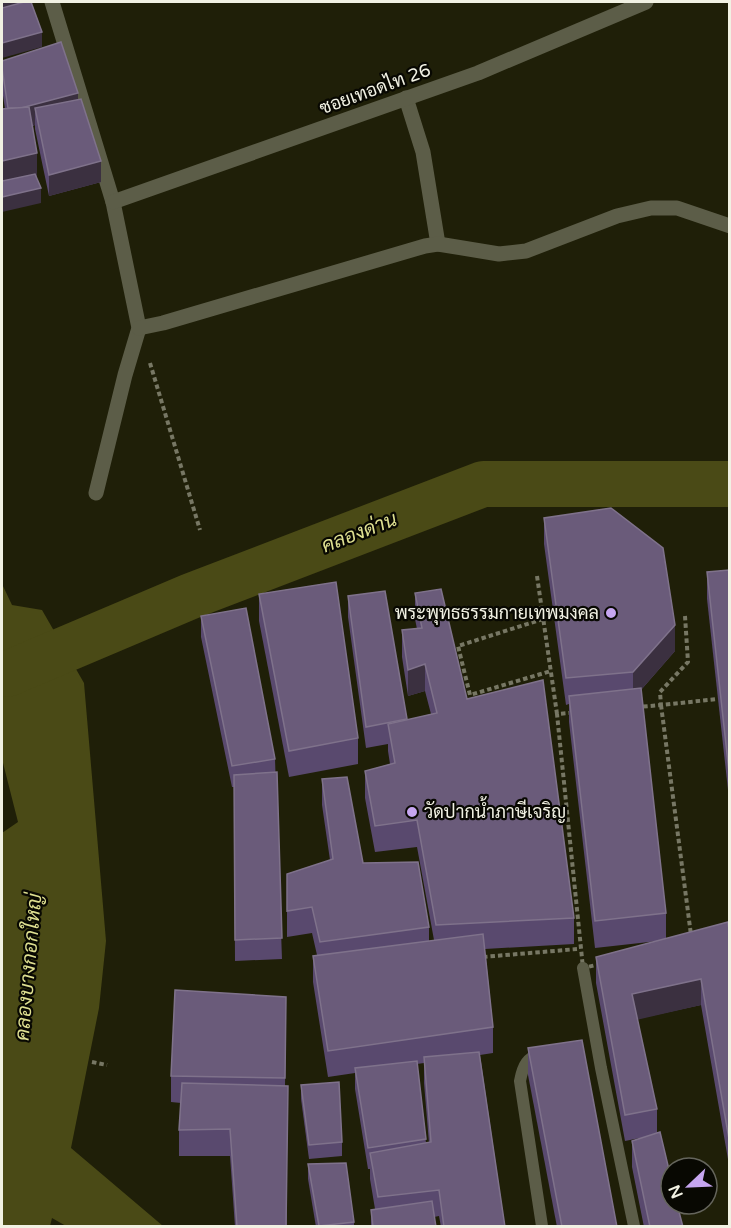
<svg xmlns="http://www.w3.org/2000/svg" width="731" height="1228" font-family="'Varela Round',Sarabun,sans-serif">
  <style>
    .water { fill: #4a4a16 }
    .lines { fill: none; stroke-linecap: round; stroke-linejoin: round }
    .river { stroke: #4a4a16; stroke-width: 46 }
    .path { stroke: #777764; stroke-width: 4; stroke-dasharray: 4.5 3; stroke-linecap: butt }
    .lane { stroke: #5c5d48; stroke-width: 12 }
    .street { stroke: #5c5d48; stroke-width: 15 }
    .wall { fill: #59496e; fill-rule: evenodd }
    .shaded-wall { fill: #3b3040 }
    .building { fill: #6a5b7a; stroke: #7f728b; stroke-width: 1.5 }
    .poi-dot { fill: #c6a6f0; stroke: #080802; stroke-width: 2 }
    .labels { text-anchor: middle; stroke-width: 4.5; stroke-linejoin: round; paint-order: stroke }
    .street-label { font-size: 18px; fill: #f1f1e3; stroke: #080802 }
    .poi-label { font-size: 18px; fill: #f1f1e3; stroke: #080802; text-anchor: end }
    .water-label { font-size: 20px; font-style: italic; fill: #dedf90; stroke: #080802 }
  </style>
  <rect width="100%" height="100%" fill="#1f1f08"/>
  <!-- water -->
  <path class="water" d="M2 584 12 605 42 610 84 683 106 941 99 1008 71 1148 163 1226H66L52 1218 50 1226H2V833L18 822 2 759Z"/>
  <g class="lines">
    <!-- river -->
    <path class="river" d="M7 674 191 596 483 484H730"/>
    <!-- path -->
    <g class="path">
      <path d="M150 363 200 530"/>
      <path d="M537 576 557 714"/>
      <path d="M685 616 688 662 660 692 661 705 718 699"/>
      <path d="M543 619 458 646 470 695 551 671"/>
      <path d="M661 705 691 935 685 945 583 968 557 714Z"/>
      <path d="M483 957 577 949"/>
      <path d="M92 1062 107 1065"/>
    </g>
    <!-- lane -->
    <g class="lane">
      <path d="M583 968 601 1068 634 1226"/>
      <path d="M542 1052C527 1058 523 1065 520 1081L542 1226"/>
    </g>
    <!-- street -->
    <g class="street">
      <path d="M52 2 113 202 139 328 125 375 96 493"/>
      <path d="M406 98 423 152 438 244"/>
      <path d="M113 202 478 73 646 2"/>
      <path d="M139 328 163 323 425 246 438 244 499 254 526 251 617 216 651 208H677L730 226"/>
    </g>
  </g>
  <!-- wall -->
  <g class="wall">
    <path d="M2 61 78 100 101 182 49 196 35 129V125L33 126 37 180 41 203 5 109 2 89Z"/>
    <path d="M544 518 675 651 641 690 666 913V939L729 930V1165L701 1005 637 1019 657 1109V1133L683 1227H644L632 1167V1141L640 1138 625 1141 596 983V957L658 941 595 948 569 722V704L566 705 544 544Z"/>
    <path d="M729 570V799L707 599V572Z"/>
    <path d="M415 593 574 918V944L485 949 493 1027V1053L480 1055 505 1227H441L439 1216 434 1217 436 1227H371V1210L375 1209 370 1179V1169H368L355 1089V1073L328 1077 313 982V956L317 955 312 933 287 937V874L330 860 322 805V779L363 863 429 927V941L434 940 417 847 375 852 365 798V771L390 764 388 751V744L366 748 348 617V596L407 720 431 714 425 691 408 696 402 657V630L417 629 415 619ZM424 1063V1083L429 1143H426L417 1064Z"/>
    <path d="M259 594 358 738V764L289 777 259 621Z"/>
    <path d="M201 616 275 759 282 959 235 961 234 787H232L201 637Z"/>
    <path d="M286 1024 285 1086 287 1227H235L230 1156H179V1130L181 1103 171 1102V1076Z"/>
    <path d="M528 1048 617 1227H557L528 1075Z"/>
    <path d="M301 1085 342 1142V1156L309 1159 301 1099Z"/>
    <path d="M308 1164 354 1222V1227H316L308 1179Z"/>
  </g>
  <!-- shaded-wall -->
  <g class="shaded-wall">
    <path d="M2 2H32V4L2 16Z"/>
    <path d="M42 32V47L2 58V43Z"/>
    <path d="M78 93V114L35 108V125L9 132V111Z"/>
    <path d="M37 153V180L2 187V161Z"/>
    <path d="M101 161V182L49 196V175Z"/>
    <path d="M41 188V203L2 212V197Z"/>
    <path d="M675 625V651L633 699V672Z"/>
    <path d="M425 664V691L408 696V670Z"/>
    <path d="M701 979V1005L632 1021V994Z"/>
  </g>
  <!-- building -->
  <g class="building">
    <path d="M24 2H31L42 32 2 43V8Z"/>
    <path d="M61 42 78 93 21 108H8L2 68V61Z"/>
    <path d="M81 99 101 161 49 175 35 108Z"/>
    <path d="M29 107 37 153 2 161V109Z"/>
    <path d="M35 174 41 188 2 197V181Z"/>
    <path d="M611 508 663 548 675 625 633 672 566 678 544 518Z"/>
    <path d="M729 570V772L707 572Z"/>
    <path d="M336 582 358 738 289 751 259 594Z"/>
    <path d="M441 589 467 699 543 680 574 918 436 925 417 820 375 826 365 771 395 763 388 724 437 713 425 664 408 670 402 630 422 628 415 593Z"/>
    <path d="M385 591 407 719 366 727 348 596Z"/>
    <path d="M246 608 275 759 232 766 201 616Z"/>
    <path d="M641 688 666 913 595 921 569 696Z"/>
    <path d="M277 772 282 938 235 940 234 775Z"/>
    <path d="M347 777 363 863 418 862 429 927 320 942 312 907 287 911V874L333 859 322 779Z"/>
    <path d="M728 922 729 930V1139L701 979 632 994 657 1109 625 1115 596 957Z"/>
    <path d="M483 934 493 1027 328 1051 313 956Z"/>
    <path d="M175 990 286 997 285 1078 171 1076Z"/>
    <path d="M582 1040 617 1227H562L528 1048Z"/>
    <path d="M479 1052 505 1227H444L439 1190 378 1197 370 1153 431 1142 424 1057Z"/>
    <path d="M417 1061 426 1139 368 1148 355 1068Z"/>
    <path d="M339 1082 342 1142 309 1145 301 1085Z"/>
    <path d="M182 1083 288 1086 286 1227H237L230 1129 179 1130Z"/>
    <path d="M660 1132 671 1178V1204H677L683 1227H650L632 1141Z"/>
    <path d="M346 1163 354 1222 319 1226 308 1164Z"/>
    <path d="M432 1201 436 1227H373L371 1210Z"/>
  </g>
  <!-- markers -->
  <g class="poi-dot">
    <circle cx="611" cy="613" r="6"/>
    <circle cx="412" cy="812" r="6"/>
  </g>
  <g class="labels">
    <!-- street labels -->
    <g class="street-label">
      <text transform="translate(375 89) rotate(-20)" y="6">ซอยเทอดไท 26</text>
    </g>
    <!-- poi labels -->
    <g class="poi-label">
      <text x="599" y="619">พระพุทธธรรมกายเทพมงคล</text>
      <text x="424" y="818" text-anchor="start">วัดปากน้ำภาษีเจริญ</text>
    </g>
    <!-- water labels -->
    <g class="water-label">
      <text transform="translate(359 532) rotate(-21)" y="7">คลองด่าน</text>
      <text transform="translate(28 967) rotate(-85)" y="7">คลองบางกอกใหญ่</text>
    </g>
  </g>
  <!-- border -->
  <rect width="731" height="1228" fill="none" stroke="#f1f1e3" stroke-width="6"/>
  <!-- north arrow -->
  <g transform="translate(689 1186) rotate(247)"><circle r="28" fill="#080802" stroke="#65655c" stroke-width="1.5"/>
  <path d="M0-4.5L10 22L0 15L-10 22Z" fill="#c6a6f0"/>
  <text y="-9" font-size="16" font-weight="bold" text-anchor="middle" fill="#f1f1e3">N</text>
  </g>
</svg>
